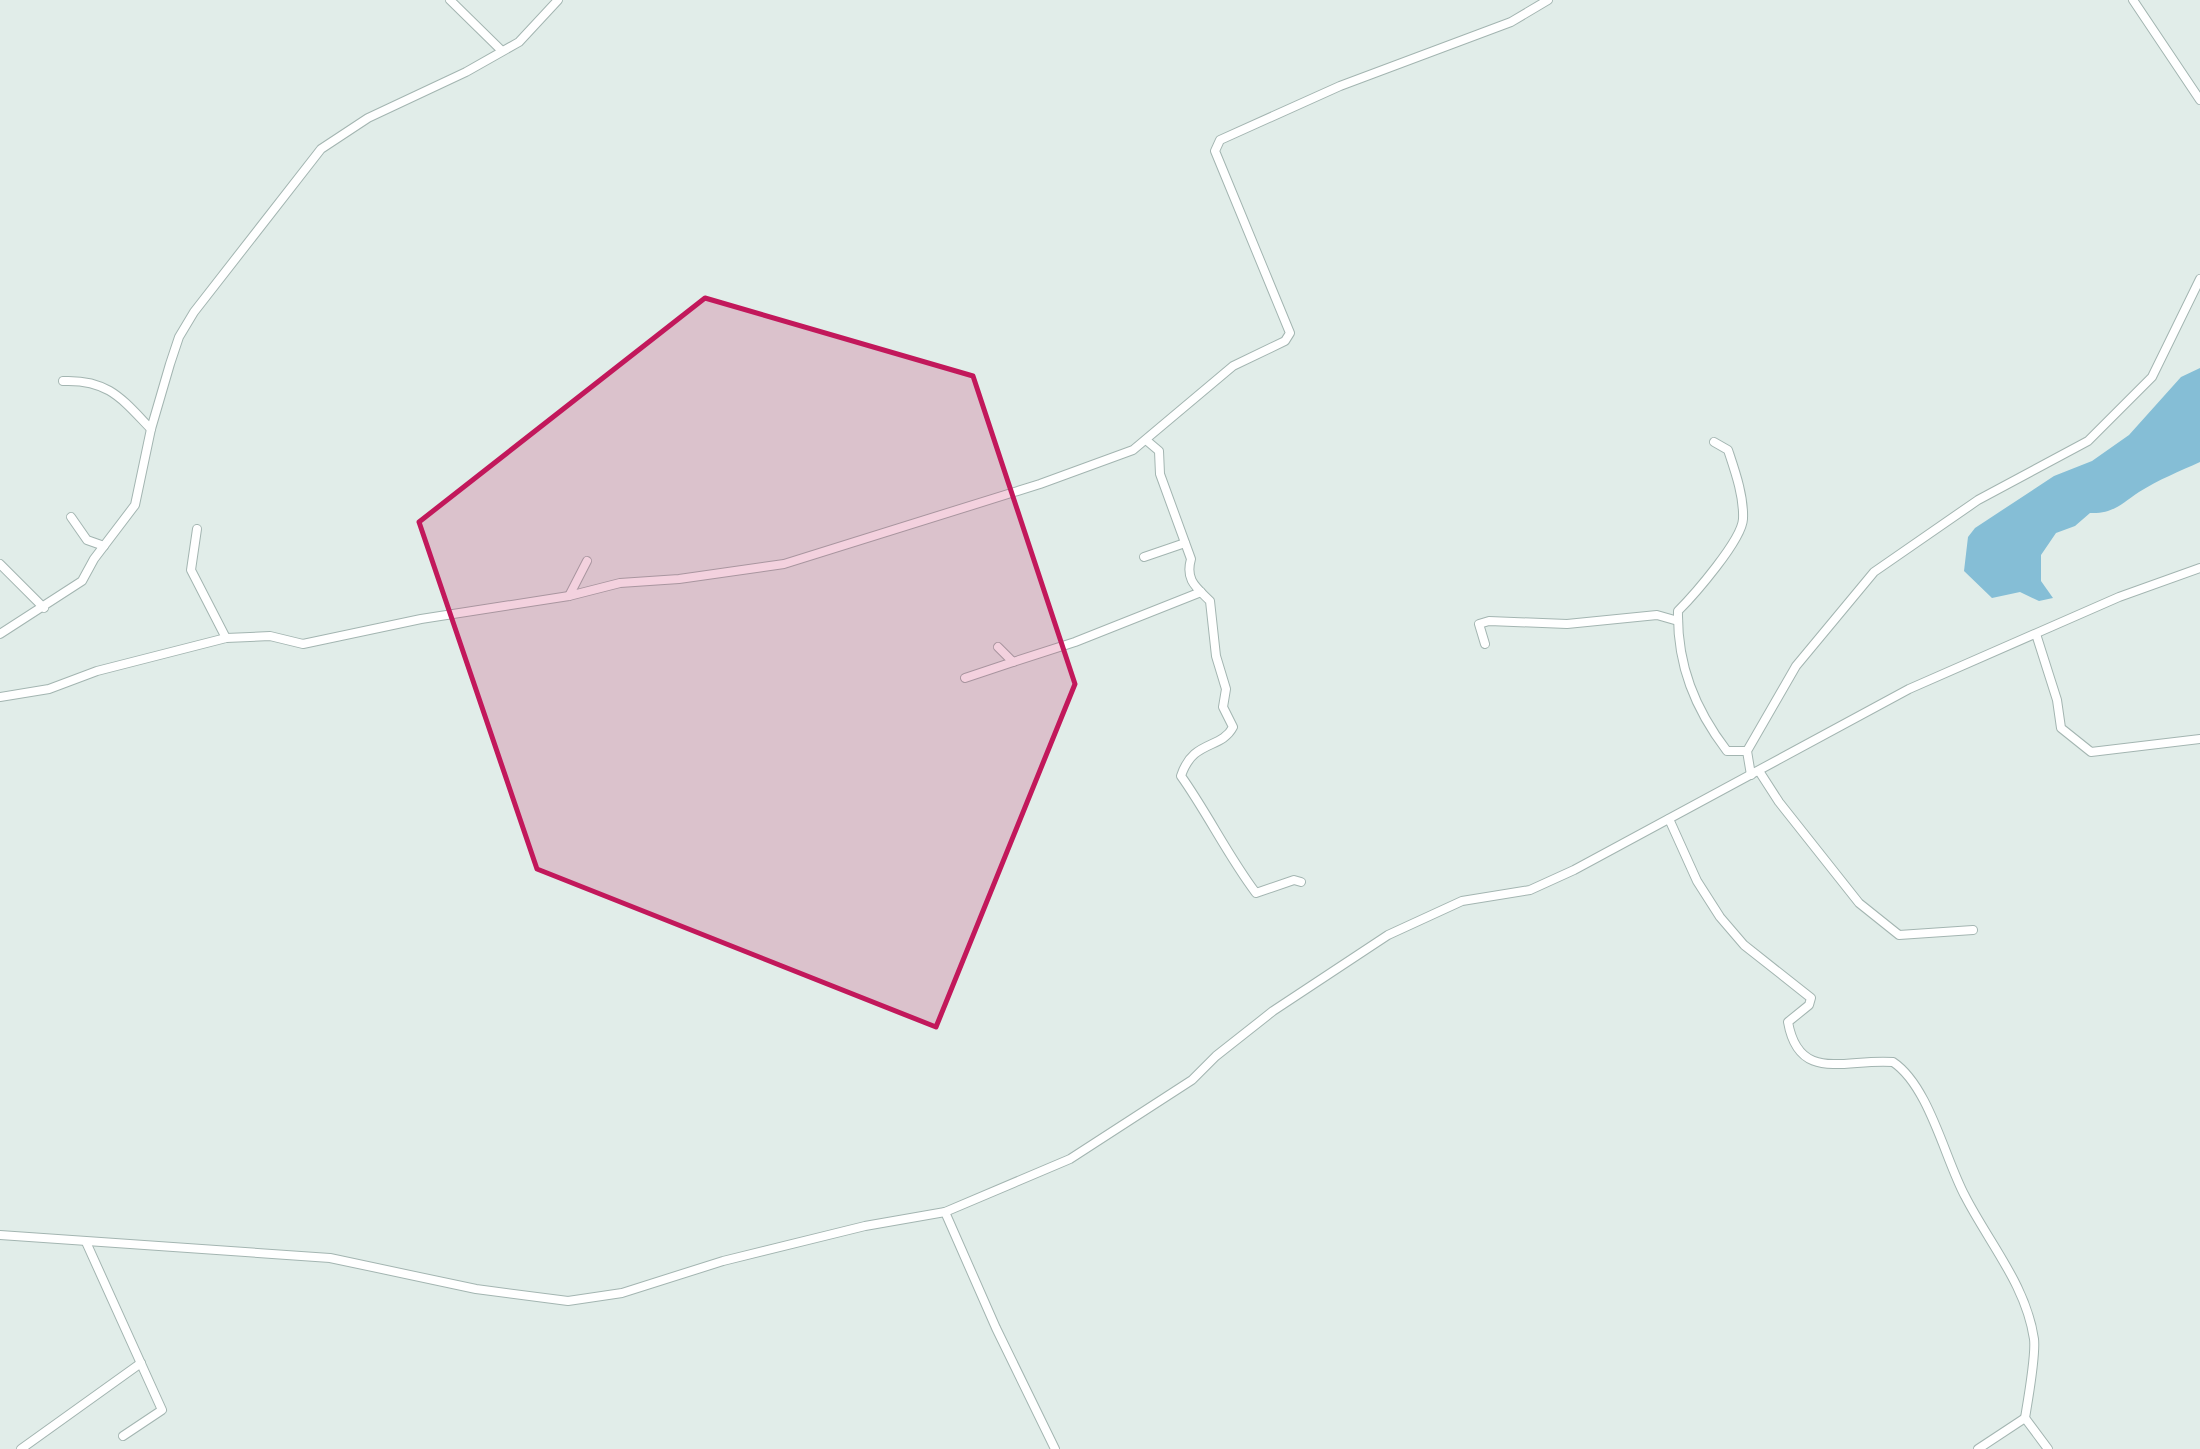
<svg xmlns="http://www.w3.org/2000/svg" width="2200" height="1449" font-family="'Fira Sans Condensed',sans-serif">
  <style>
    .water { fill: #85bed6 }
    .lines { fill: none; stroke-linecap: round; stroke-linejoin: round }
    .street-casing { stroke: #a3b5b1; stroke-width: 10 }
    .street { stroke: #fff; stroke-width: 8 }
    .marked { fill: #c2185b; fill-opacity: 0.2; stroke: #c2185b; stroke-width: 5; stroke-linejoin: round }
  </style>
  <rect width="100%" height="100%" fill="#e1ede9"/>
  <!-- water -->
  <path class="water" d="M2200 368V462C2180 471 2158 480 2139 492 2121 504 2113 514 2090 513L2075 526 2056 533 2041 555V581L2053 598 2039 601 2020 592 1992 598 1964 571 1968 537 1975 528 2054 476 2092 461 2129 435 2181 377Z"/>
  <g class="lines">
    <defs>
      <g id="street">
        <path d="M450 0 501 50"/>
        <path d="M2133 0 2200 100"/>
        <path d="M63 381C108 379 122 399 151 429"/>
        <path d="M1146 440 1159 451 1160 474 1191 559C1185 580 1196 587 1210 601L1216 656 1226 689 1223 707 1233 727C1221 750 1193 739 1181 776 1208 814 1228 856 1256 893L1294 880 1301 882"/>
        <path d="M1714 442 1728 450C1735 471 1744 496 1743 519 1742 540 1694 595 1678 611 1677 665 1695 709 1727 751H1747"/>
        <path d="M71 517 87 540 104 546"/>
        <path d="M197 529 191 570 226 638"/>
        <path d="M1144 557 1185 543"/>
        <path d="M0 564 44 608"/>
        <path d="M569 596 587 561"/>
        <path d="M0 634 82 581 94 559 135 505 151 429 170 364 179 337 194 312 321 149 368 118 466 72 519 42 558 0"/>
        <path d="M2036 634 2057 700 2061 728 2091 752 2200 739"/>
        <path d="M1485 644 1479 624 1489 621 1567 624 1657 615 1678 621"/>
        <path d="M998 647 1013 662 1075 642 1201 592"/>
        <path d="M965 678 1013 662"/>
        <path d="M0 697 49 689 97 671 226 638 270 636 303 644 421 619 569 596 620 583 679 579 784 564 1040 484 1133 450 1233 366 1285 341 1290 333 1215 151 1220 140 1340 86 1511 22 1548 0"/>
        <path d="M1759 771 1779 802 1859 903 1899 935 1973 930"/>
        <path d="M1751 775 1747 751 1796 666 1874 572 1978 500 2088 441 2152 377 2200 279"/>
        <path d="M1669 819 1697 881 1720 917 1744 945 1811 998 1809 1005 1788 1022C1799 1084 1846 1058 1893 1062 1929 1086 1945 1159 1965 1196 1989 1243 2026 1285 2034 1339 2036 1355 2028 1400 2025 1418L2048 1449"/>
        <path d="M945 1212 996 1328 1055 1449"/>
        <path d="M0 1235 330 1258 476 1289 568 1301 622 1293 723 1261 865 1226 945 1212 1070 1159 1192 1080 1216 1056 1273 1011 1388 935 1462 901 1530 890 1574 870 1909 689 2119 597 2200 568"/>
        <path d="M86 1242 162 1410 123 1436"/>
        <path d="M21 1449 141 1363"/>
        <path d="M1978 1449 2025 1418"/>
      </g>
    </defs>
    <!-- street casing -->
    <use href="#street" class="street-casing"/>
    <!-- street -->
    <use href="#street" class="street"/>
  </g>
  <!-- marked area -->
  <path class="marked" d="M705 298 973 376 1075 684 936 1027 537 869 419 522Z"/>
</svg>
